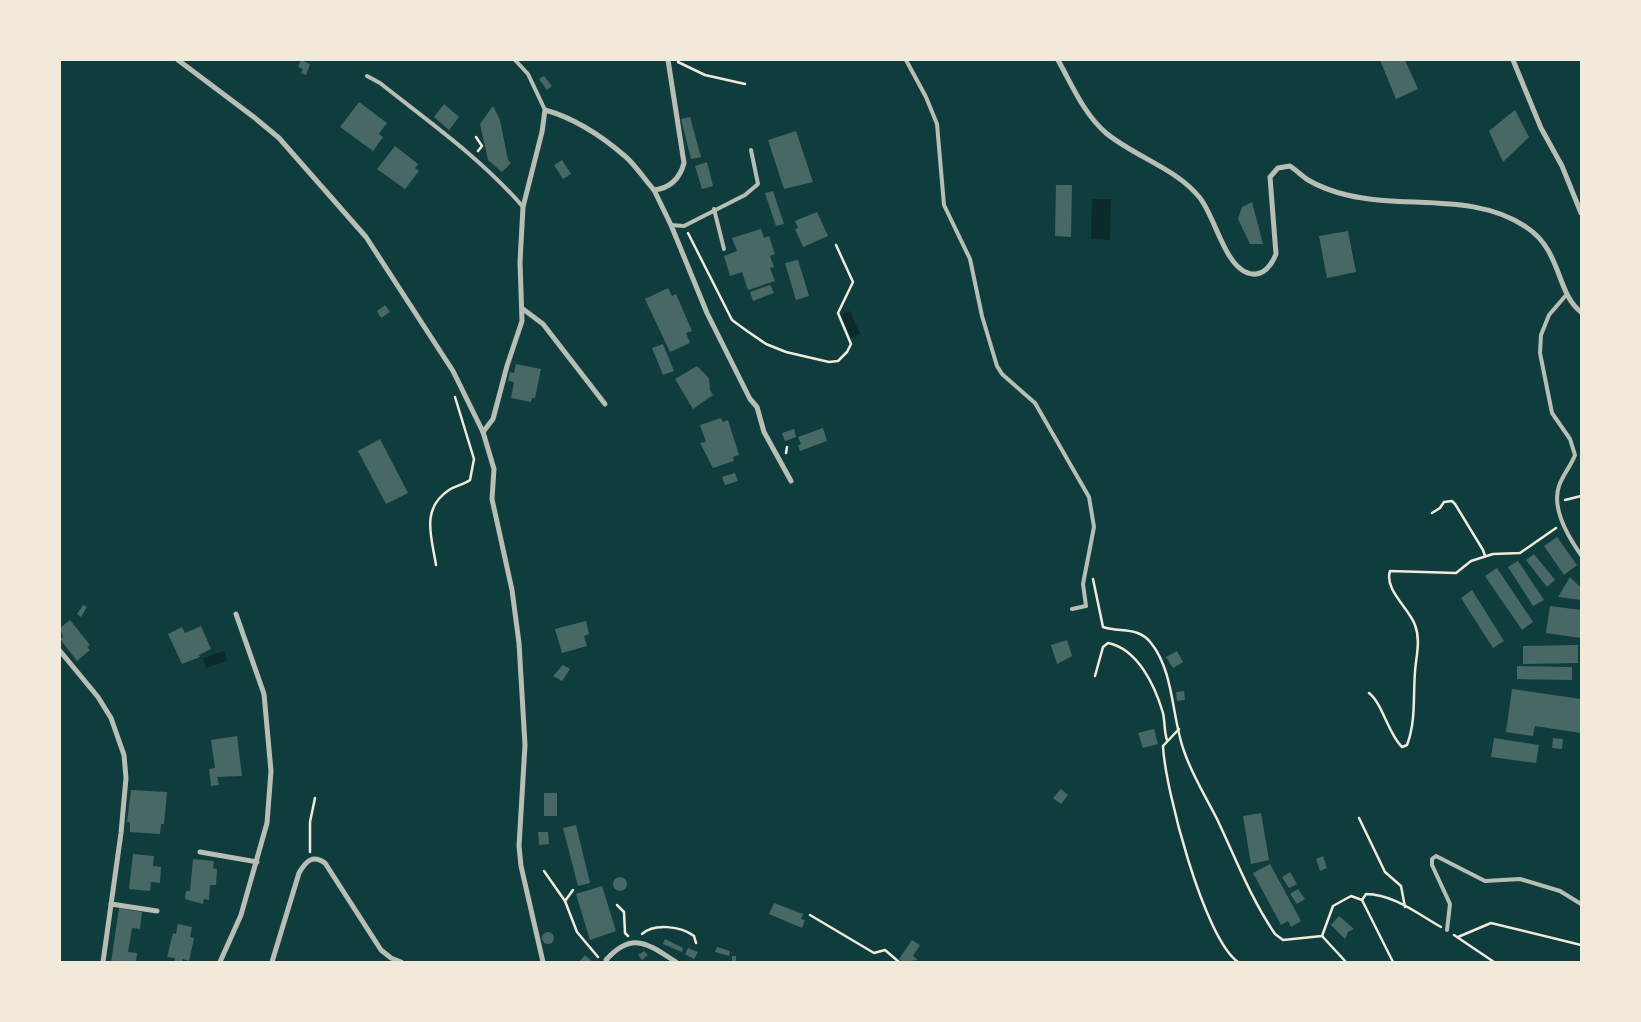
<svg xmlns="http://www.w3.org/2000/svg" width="1641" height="1022" font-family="Quicksand,sans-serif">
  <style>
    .water { fill: #0a2a2b }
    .building { fill: #486865 }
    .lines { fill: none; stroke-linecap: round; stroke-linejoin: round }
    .path { stroke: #f1e9da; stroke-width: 2.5 }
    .service { stroke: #b8beb3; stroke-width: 4 }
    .minor { stroke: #b8beb3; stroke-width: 5 }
  </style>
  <rect width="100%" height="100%" fill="#0f3d3e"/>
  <!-- water -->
  <g class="water">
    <path d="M1092 199H1111L1110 240 1091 239Z"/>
    <path d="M850 311 860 334 851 338 841 315Z"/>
    <path d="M224 651 227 661 206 668 203 658Z"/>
  </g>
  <!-- building -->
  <g class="building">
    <path d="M301 60 310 64 306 75 301 73 303 69 298 67Z"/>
    <path d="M1380 60H1405L1418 89 1396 99Z"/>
    <path d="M544 76 552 86 547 90 539 79Z"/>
    <path d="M359 102 387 123 379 134 383 137 373 151 340 127Z"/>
    <path d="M444 104 459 117 449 130 434 117Z"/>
    <path d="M493 106 500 120 508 160 511 163 502 172 488 160 480 124Z"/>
    <path d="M1515 110 1529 137 1503 162 1489 131Z"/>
    <path d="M690 117 701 157 691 159 681 119Z"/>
    <path d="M796 131 813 182 784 189 768 140Z"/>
    <path d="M395 146 418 164 415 168 419 171 405 189 377 169Z"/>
    <path d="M562 160 571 174 563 179 554 165Z"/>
    <path d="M707 162 713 186 702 189 695 166Z"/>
    <path d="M1056 185H1072L1071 237 1055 236Z"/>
    <path d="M773 191 784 224 776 226 765 193Z"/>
    <path d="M1252 202 1263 244H1250L1238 219 1242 207Z"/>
    <path d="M817 212 828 236 803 247 795 229 798 228 795 221Z"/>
    <path d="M761 229 764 238 769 236 775 254 770 256 774 267 770 268 775 281 748 290 742 272 730 276 724 256 737 251 732 238Z"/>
    <path d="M1348 231 1356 272 1327 278 1319 236Z"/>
    <path d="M798 260 809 296 796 300 785 263Z"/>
    <path d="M770 285 774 293 753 301 750 292Z"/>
    <path d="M668 288 672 296 676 294 692 331 686 333 690 343 670 352 645 299Z"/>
    <path d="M385 305 390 312 381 318 377 311Z"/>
    <path d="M663 344 674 371 663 375 652 348Z"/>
    <path d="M516 364 541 369 535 398H532L531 402 511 398 514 382 508 381 510 372 514 373Z"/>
    <path d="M697 366 709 378 710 390 713 395 693 409 675 379Z"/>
    <path d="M721 418 723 422 728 420 739 455 733 457 734 461 713 468 700 443 706 442 700 425Z"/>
    <path d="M823 428 827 441 800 451 798 445 801 444 798 437Z"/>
    <path d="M794 429 796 437 785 441 782 433Z"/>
    <path d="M380 439 408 493 386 504 358 451Z"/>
    <path d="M735 473 738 481 725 485 722 477Z"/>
    <path d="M1557 537 1577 565 1564 575 1544 546Z"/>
    <path d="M1534 554 1555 580 1547 587 1526 560Z"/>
    <path d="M1518 561 1544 600 1533 606 1508 567Z"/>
    <path d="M1497 568 1533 622 1522 630 1485 576Z"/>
    <path d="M1570 577 1581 588V600L1558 597Z"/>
    <path d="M1472 590 1504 641 1493 648 1461 598Z"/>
    <path d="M83 605 87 607 81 617 77 614Z"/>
    <path d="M1550 606 1581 610V638L1546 633Z"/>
    <path d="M70 620 90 645 87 647 90 650 77 661 60 639 63 637 60 628Z"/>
    <path d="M586 621 589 634 584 636 587 646 562 653 555 629Z"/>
    <path d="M201 626 211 649 199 655 200 657 182 664 168 634 182 627 185 633Z"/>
    <path d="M1067 640 1072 656 1057 664 1051 645Z"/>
    <path d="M1578 645V663L1523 664V646Z"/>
    <path d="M1177 651 1183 662 1173 668 1166 657Z"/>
    <path d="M563 665 570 669 562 681 553 676Z"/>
    <path d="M1517 666 1572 667V680L1517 679Z"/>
    <path d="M1512 689 1581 699V733L1535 726 1533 736 1506 732Z"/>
    <path d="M1184 691 1185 700 1177 701 1176 692Z"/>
    <path d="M1154 729 1158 744 1143 748 1138 733Z"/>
    <path d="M237 736 242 776 217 777 219 785 211 786 209 769 215 768 211 740Z"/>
    <path d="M1494 738 1539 745 1536 763 1491 757Z"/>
    <path d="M1553 738 1563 739 1562 749 1552 748Z"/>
    <path d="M1061 789 1068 795 1061 804 1053 798Z"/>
    <path d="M131 790 167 792 164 824H161L160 834 130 832V822H127Z"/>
    <rect x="544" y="793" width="13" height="23"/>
    <path d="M1261 813 1269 860 1251 864 1243 816Z"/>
    <path d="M576 825 590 883 578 886 563 828Z"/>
    <path d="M538 832H548L549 844 539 845Z"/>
    <path d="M133 854 154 856 153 866 161 867 160 883 151 882 150 891 129 889Z"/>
    <path d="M1323 856 1327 868 1320 871 1316 859Z"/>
    <path d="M193 859 214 861 213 868 217 869 216 885H210L209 900 204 899 203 904 185 899 186 891H190Z"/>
    <path d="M1270 864 1301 921 1291 927 1288 921 1281 925 1253 873Z"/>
    <path d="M1290 872 1297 884 1289 888 1282 877Z"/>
    <circle cx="620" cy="884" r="7"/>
    <path d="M602 886 616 931 590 940 576 894Z"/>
    <path d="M1298 889 1305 899 1297 904 1290 894Z"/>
    <path d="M774 903 803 914 801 919 805 920 802 928 769 914Z"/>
    <path d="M119 908 142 912 140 929 132 928 128 952 137 953 136 962H111Z"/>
    <path d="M1339 916 1354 929 1348 932 1345 939 1331 925Z"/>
    <path d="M178 924 192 927 190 937 194 938 189 961 183 959 182 962H174L175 958 167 957 173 933 176 934Z"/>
    <circle cx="548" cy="938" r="6"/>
    <path d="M665 939 683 948 682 952 663 944Z"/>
    <path d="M912 940 920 945 913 956 918 960 903 962 899 959Z"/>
    <path d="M717 947 730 951 729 956 715 952Z"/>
    <path d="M688 948 698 952 694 959 685 954Z"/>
    <path d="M644 951 648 955 642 960 638 955Z"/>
    <path d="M585 955 593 962H579Z"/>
    <rect x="732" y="956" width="4" height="6"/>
  </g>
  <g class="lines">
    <!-- path -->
    <g class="path">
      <path d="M678 62 705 75 745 84"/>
      <path d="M476 137 482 146 478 151"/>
      <path d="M688 233 732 320 747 331 766 344 786 352 829 362 838 361 847 352 851 344 838 313 853 282 836 245"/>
      <path d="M786 453 787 447"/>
      <path d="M1565 500 1581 496"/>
      <path d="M1432 513 1440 508 1444 502 1452 501 1455 504 1483 550 1485 556"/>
      <path d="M436 565C432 538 420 509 449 490 455 486 463 485 470 480L474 459 455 397"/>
      <path d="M1093 579 1103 627C1120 633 1138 626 1151 643 1174 671 1172 719 1184 751 1192 775 1206 797 1217 819 1236 859 1250 897 1275 934L1283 940 1322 936 1333 906 1351 896 1362 900"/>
      <path d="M1095 676 1103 647 1108 643C1138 649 1155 686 1163 713 1165 722 1164 731 1167 740"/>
      <path d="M1369 693C1383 704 1388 734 1402 747L1407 745C1416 721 1413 697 1415 672 1416 656 1421 641 1415 625 1409 608 1384 590 1390 571L1456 573 1471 561 1493 554 1520 553 1556 528"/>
      <path d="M1179 729 1163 746C1165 789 1204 938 1238 962"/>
      <path d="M1359 818 1385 872 1401 886 1405 907"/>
      <path d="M310 852V822L315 798"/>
      <path d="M544 871 565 901 577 932 598 957"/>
      <path d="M565 901 573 890"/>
      <path d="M617 905 624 912 625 933 628 936"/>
      <path d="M810 915 874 953 885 950 899 962"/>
      <path d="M642 934C654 923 681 926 694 936L696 943"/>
      <path d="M1454 935 1494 962"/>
      <path d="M1322 936 1346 962"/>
      <path d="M1458 937 1491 923 1581 945"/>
      <path d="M1393 962 1362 900 1366 894C1393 894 1418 914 1441 927"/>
    </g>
    <!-- service -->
    <g class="service">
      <path d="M515 60 528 74 545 110"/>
      <path d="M906 60 926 97 937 124 944 205 970 259 982 316 997 366 1002 374 1035 403 1089 497 1094 527 1083 584 1086 606 1072 609"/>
      <path d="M367 76 380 83C429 122 482 159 523 207"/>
      <path d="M714 209 724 249"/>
      <path d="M671 225 684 226 745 195 758 184 751 150"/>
      <path d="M1567 294 1549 315 1541 335 1540 353 1552 413 1570 439 1575 455C1571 466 1562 476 1559 486 1551 509 1569 538 1581 555"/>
      <path d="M1447 930 1450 904 1432 865V859L1436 856 1485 881 1520 879 1560 891 1581 904"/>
    </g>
    <!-- minor -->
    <g class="minor">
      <path d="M178 60 255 118 279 138 366 237 453 371 483 432 494 469 492 499 512 590 519 643 525 745 519 846 521 866 543 962"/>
      <path d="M1058 60C1072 85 1084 114 1106 133 1135 157 1176 168 1200 198 1215 217 1225 266 1248 273 1263 278 1271 266 1276 254L1270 177 1278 168 1290 166C1296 170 1302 176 1308 180 1320 187 1334 192 1347 195 1405 209 1475 192 1526 227 1562 250 1556 293 1581 312"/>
      <path d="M1513 60 1541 128 1562 166 1581 213"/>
      <path d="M654 190 671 225 707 313 750 399 757 407 764 432 791 481"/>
      <path d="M523 309 543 324 605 404"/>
      <path d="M483 432 493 419 507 366 522 321 520 262 523 207 542 132 545 110C574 118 603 137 626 157 636 166 645 180 654 190 671 188 680 178 684 163L668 60"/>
      <path d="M60 651 98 697 111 718 124 755 126 778 121 833 103 962"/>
      <path d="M200 852 257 862"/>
      <path d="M111 904 157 911"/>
      <path d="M220 962 241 915 267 823 271 771 264 694 236 614"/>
      <path d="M272 962 299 873C306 861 313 854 325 863L381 950 391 958 401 962"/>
      <path d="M607 962 606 960C633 930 649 945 676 962"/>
    </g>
  </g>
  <!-- border -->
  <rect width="1641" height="1022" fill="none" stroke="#f1e9da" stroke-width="122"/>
</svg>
